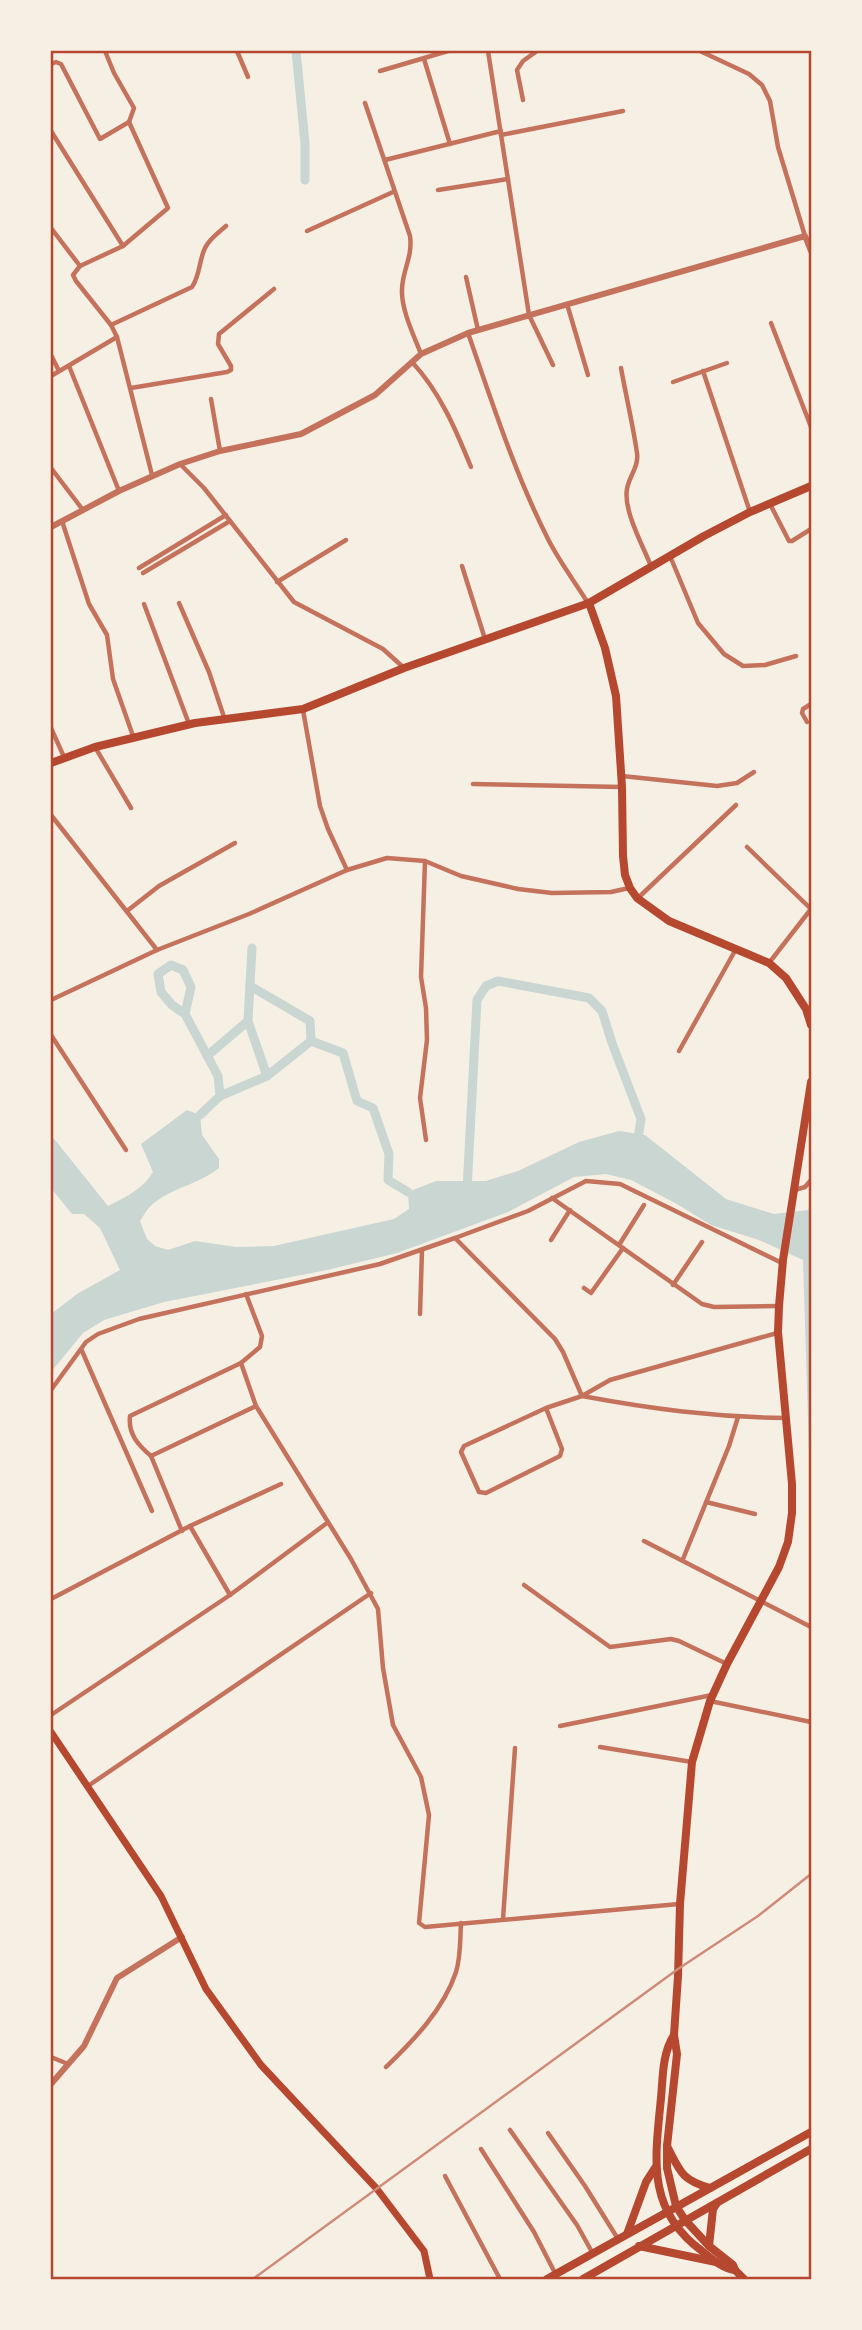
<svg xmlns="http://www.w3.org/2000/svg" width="862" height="2330" font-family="Rubik,sans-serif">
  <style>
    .water { fill: #c9d6d2 }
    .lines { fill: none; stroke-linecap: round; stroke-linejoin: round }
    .canal { stroke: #c9d6d2; stroke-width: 9 }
    .minor { stroke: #c5725c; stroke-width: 4.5 }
    .tertiary { stroke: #c5725c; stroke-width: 6 }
    .secondary { stroke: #b5482f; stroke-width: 7 }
    .primary { stroke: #b5482f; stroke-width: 8 }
    .trunk { stroke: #b5482f; stroke-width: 8 }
    .rail { stroke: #cf8b77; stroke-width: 2.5 }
    .neatline { fill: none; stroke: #b5482f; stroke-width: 2.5 }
  </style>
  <rect width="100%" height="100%" fill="#f6efe4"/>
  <!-- water -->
  <path class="water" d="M187 1110 200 1115 202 1135 219 1159V1168C197 1185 174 1187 154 1203 148 1207 144 1215 140 1221L147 1239 155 1246 168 1250 195 1241 236 1247 274 1246 394 1219 409 1209 408 1192 436 1181H486L518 1171 579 1142 619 1131 645 1135 726 1199 774 1214 808 1210 811 1203V1458L809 1452 803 1260 759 1240 711 1225 677 1204 631 1180 606 1174 574 1177 508 1212 397 1253 327 1270 164 1302 104 1320 83 1333 51 1372V1314L77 1294 120 1270 100 1228 84 1214H72L51 1188V1135L108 1206C126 1197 143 1189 153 1172L141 1144Z"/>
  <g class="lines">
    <!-- canal -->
    <g class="canal">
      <path d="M296 51 305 143V180"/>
      <path d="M252 948 248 1021 267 1076"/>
      <path d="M250 986 310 1021 311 1041"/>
      <path d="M185 1014 191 987 183 970 171 965 158 974 161 992 172 1005 185 1014 218 1076 220 1096 200 1115"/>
      <path d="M207 1056 248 1021"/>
      <path d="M220 1096 267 1076 311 1041 343 1053 357 1101 373 1108 389 1154 388 1180 408 1192"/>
      <path d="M467 1190 477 1000 486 986 498 981 589 998 602 1011 612 1043 641 1119 637 1145"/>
    </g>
    <!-- minor -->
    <g class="minor">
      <path d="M105 51 114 73 134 108 129 122"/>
      <path d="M237 51 248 77"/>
      <path d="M488 51 529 315 553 365"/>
      <path d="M700 51 749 74 762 85 770 101 778 147 805 236"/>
      <path d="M424 59 450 144"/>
      <path d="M51 64 56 62 61 64 100 139 129 122 168 208 123 246 80 266"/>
      <path d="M380 71 448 51"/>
      <path d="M523 100 517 70 523 61 537 51"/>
      <path d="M365 103 410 236C413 257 402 271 402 290 401 309 414 336 421 354"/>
      <path d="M51 131 123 246"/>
      <path d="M501 135 623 111"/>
      <path d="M385 160 501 131"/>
      <path d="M438 190 508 179"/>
      <path d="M51 228 80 266 73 275 76 281 111 325 117 337 152 475"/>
      <path d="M307 231 393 192"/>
      <path d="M466 277 478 330"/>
      <path d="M567 304 588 375"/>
      <path d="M771 323 811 427"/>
      <path d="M111 325 192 287C200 276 199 260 205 248 209 239 218 233 226 226"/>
      <path d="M468 333C492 402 515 474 548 539 559 561 575 582 588 603"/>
      <path d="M51 355 59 371"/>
      <path d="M412 362C440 392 456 430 471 467"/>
      <path d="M69 366 119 491"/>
      <path d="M621 368C626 396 633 425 637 453 639 467 629 476 627 489 623 510 643 546 651 566"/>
      <path d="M703 371 750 512"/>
      <path d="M51 376 117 337"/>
      <path d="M673 382 727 363"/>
      <path d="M131 388 227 372 231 370V366L218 344 219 334 274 289"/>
      <path d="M211 399 220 451"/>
      <path d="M180 464 204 488 294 602 383 649 403 667"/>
      <path d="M51 468 83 510"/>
      <path d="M770 504 789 541H792L811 529"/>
      <path d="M62 521 89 604 107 635 113 679 133 736"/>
      <path d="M670 556 698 623 724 654 743 666 765 665 796 656"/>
      <path d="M462 566 485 639"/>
      <path d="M139 568 226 515"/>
      <path d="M143 573 230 521"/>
      <path d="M277 582 346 540"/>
      <path d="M179 603 209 672 225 720"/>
      <path d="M144 604 189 724"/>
      <path d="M303 710 320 806 328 829 347 870"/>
      <path d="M807 722 802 713 803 709 811 704"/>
      <path d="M51 728 64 757"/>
      <path d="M95 747 131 808"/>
      <path d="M622 776 717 786 737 783 754 772"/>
      <path d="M473 784 622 787"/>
      <path d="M51 815 157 950"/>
      <path d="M747 847 811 909"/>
      <path d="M425 861 421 977 426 1008 427 1040 420 1098 426 1140"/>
      <path d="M638 898 736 805"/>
      <path d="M127 911 159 886 235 843"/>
      <path d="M769 963 811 909"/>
      <path d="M51 1000 157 950 249 914 347 870 387 858 425 861 461 876 518 889 552 893 611 892 629 888"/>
      <path d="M51 1035 126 1150"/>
      <path d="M679 1051 736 949"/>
      <path d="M795 1190 805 1187 811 1180"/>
      <path d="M552 1198 702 1304 714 1307 778 1306"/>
      <path d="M455 1238 528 1211 586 1181 620 1184 782 1263"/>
      <path d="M551 1240 570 1210"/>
      <path d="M619 1245 644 1205"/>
      <path d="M673 1285 702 1242"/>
      <path d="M584 1288 591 1293 623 1248"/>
      <path d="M420 1314 422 1250"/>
      <path d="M82 1351 152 1511"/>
      <path d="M241 1363 260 1347 262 1336 246 1294"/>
      <path d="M51 1390 86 1342 98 1334 139 1319 380 1264 455 1238 555 1339 563 1352 582 1396C652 1409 713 1417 784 1418"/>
      <path d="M256 1406 241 1363 130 1416C128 1434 138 1445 151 1456L256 1406 351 1559 378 1609 383 1668 393 1725 421 1777 429 1815 419 1923 425 1927 679 1904"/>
      <path d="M546 1408 562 1449 560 1456 486 1493 479 1492 461 1452 464 1446 546 1408 582 1396 610 1380 777 1333"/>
      <path d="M151 1456 182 1531"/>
      <path d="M706 1502 755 1514"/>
      <path d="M190 1526 230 1595"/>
      <path d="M644 1541 811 1627"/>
      <path d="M683 1559 729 1446 738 1417"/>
      <path d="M524 1585 610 1647 671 1639 679 1641 727 1664"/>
      <path d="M51 1599 190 1526 281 1484"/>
      <path d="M710 1701 811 1722"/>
      <path d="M51 1715 230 1595 327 1523"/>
      <path d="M560 1726 712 1695"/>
      <path d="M600 1747 692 1762"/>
      <path d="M88 1786 371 1593"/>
      <path d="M503 1919 515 1748"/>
      <path d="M51 2057 68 2064"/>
      <path d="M386 2067C413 2041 444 2009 456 1972 461 1956 460 1939 461 1923"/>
      <path d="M510 2130 577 2225 592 2252"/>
      <path d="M548 2133 585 2186 618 2239"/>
      <path d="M481 2149 534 2232 555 2273"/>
      <path d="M445 2176 500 2279"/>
    </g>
    <!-- tertiary -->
    <g class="tertiary">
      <path d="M51 527 119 491 180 464 220 451 301 434 375 395 421 354 468 333 805 236 811 251"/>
      <path d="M51 2084 84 2046 117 1978 182 1937"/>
    </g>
    <!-- secondary -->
    <path class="secondary" d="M51 1732 161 1896 206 1989 261 2065 377 2189 424 2251 430 2279"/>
    <!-- primary -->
    <g class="primary">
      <path d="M589 603 605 648 616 696 622 787 623 856 625 875 630 888 637 898 669 921 769 963 786 978 806 1009 811 1025"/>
      <path d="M51 763 95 747 195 723 303 709 404 668 589 603 704 536 750 512 811 486"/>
      <path d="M674 2035C662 2054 663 2077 661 2098 655 2159 646 2210 702 2251 712 2259 722 2268 735 2270"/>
      <path d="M744 2279 735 2270 733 2265 709 2246 685 2220 676 2206 667 2168V2146L677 2054 674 2035 678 1976 680 1904 692 1762 710 1701 727 1664 779 1567 788 1542 792 1513V1484L778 1332 779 1306 783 1260 811 1082"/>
    </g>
    <!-- trunk -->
    <g class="trunk">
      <path d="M667 2146C680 2171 681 2180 710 2188"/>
      <path d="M627 2234 646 2182 655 2168"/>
      <path d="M639 2246 716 2262"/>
      <path d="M709 2246 713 2209 717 2203"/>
      <path d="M547 2279 811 2132"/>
      <path d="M583 2279 811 2149"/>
    </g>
    <!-- rail -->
    <path class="rail" d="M253 2279 678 1969 758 1916 811 1874"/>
  </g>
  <!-- border -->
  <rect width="862" height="2330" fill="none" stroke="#f6efe4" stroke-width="105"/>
  <rect x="52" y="52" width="758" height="2226" class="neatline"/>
</svg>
